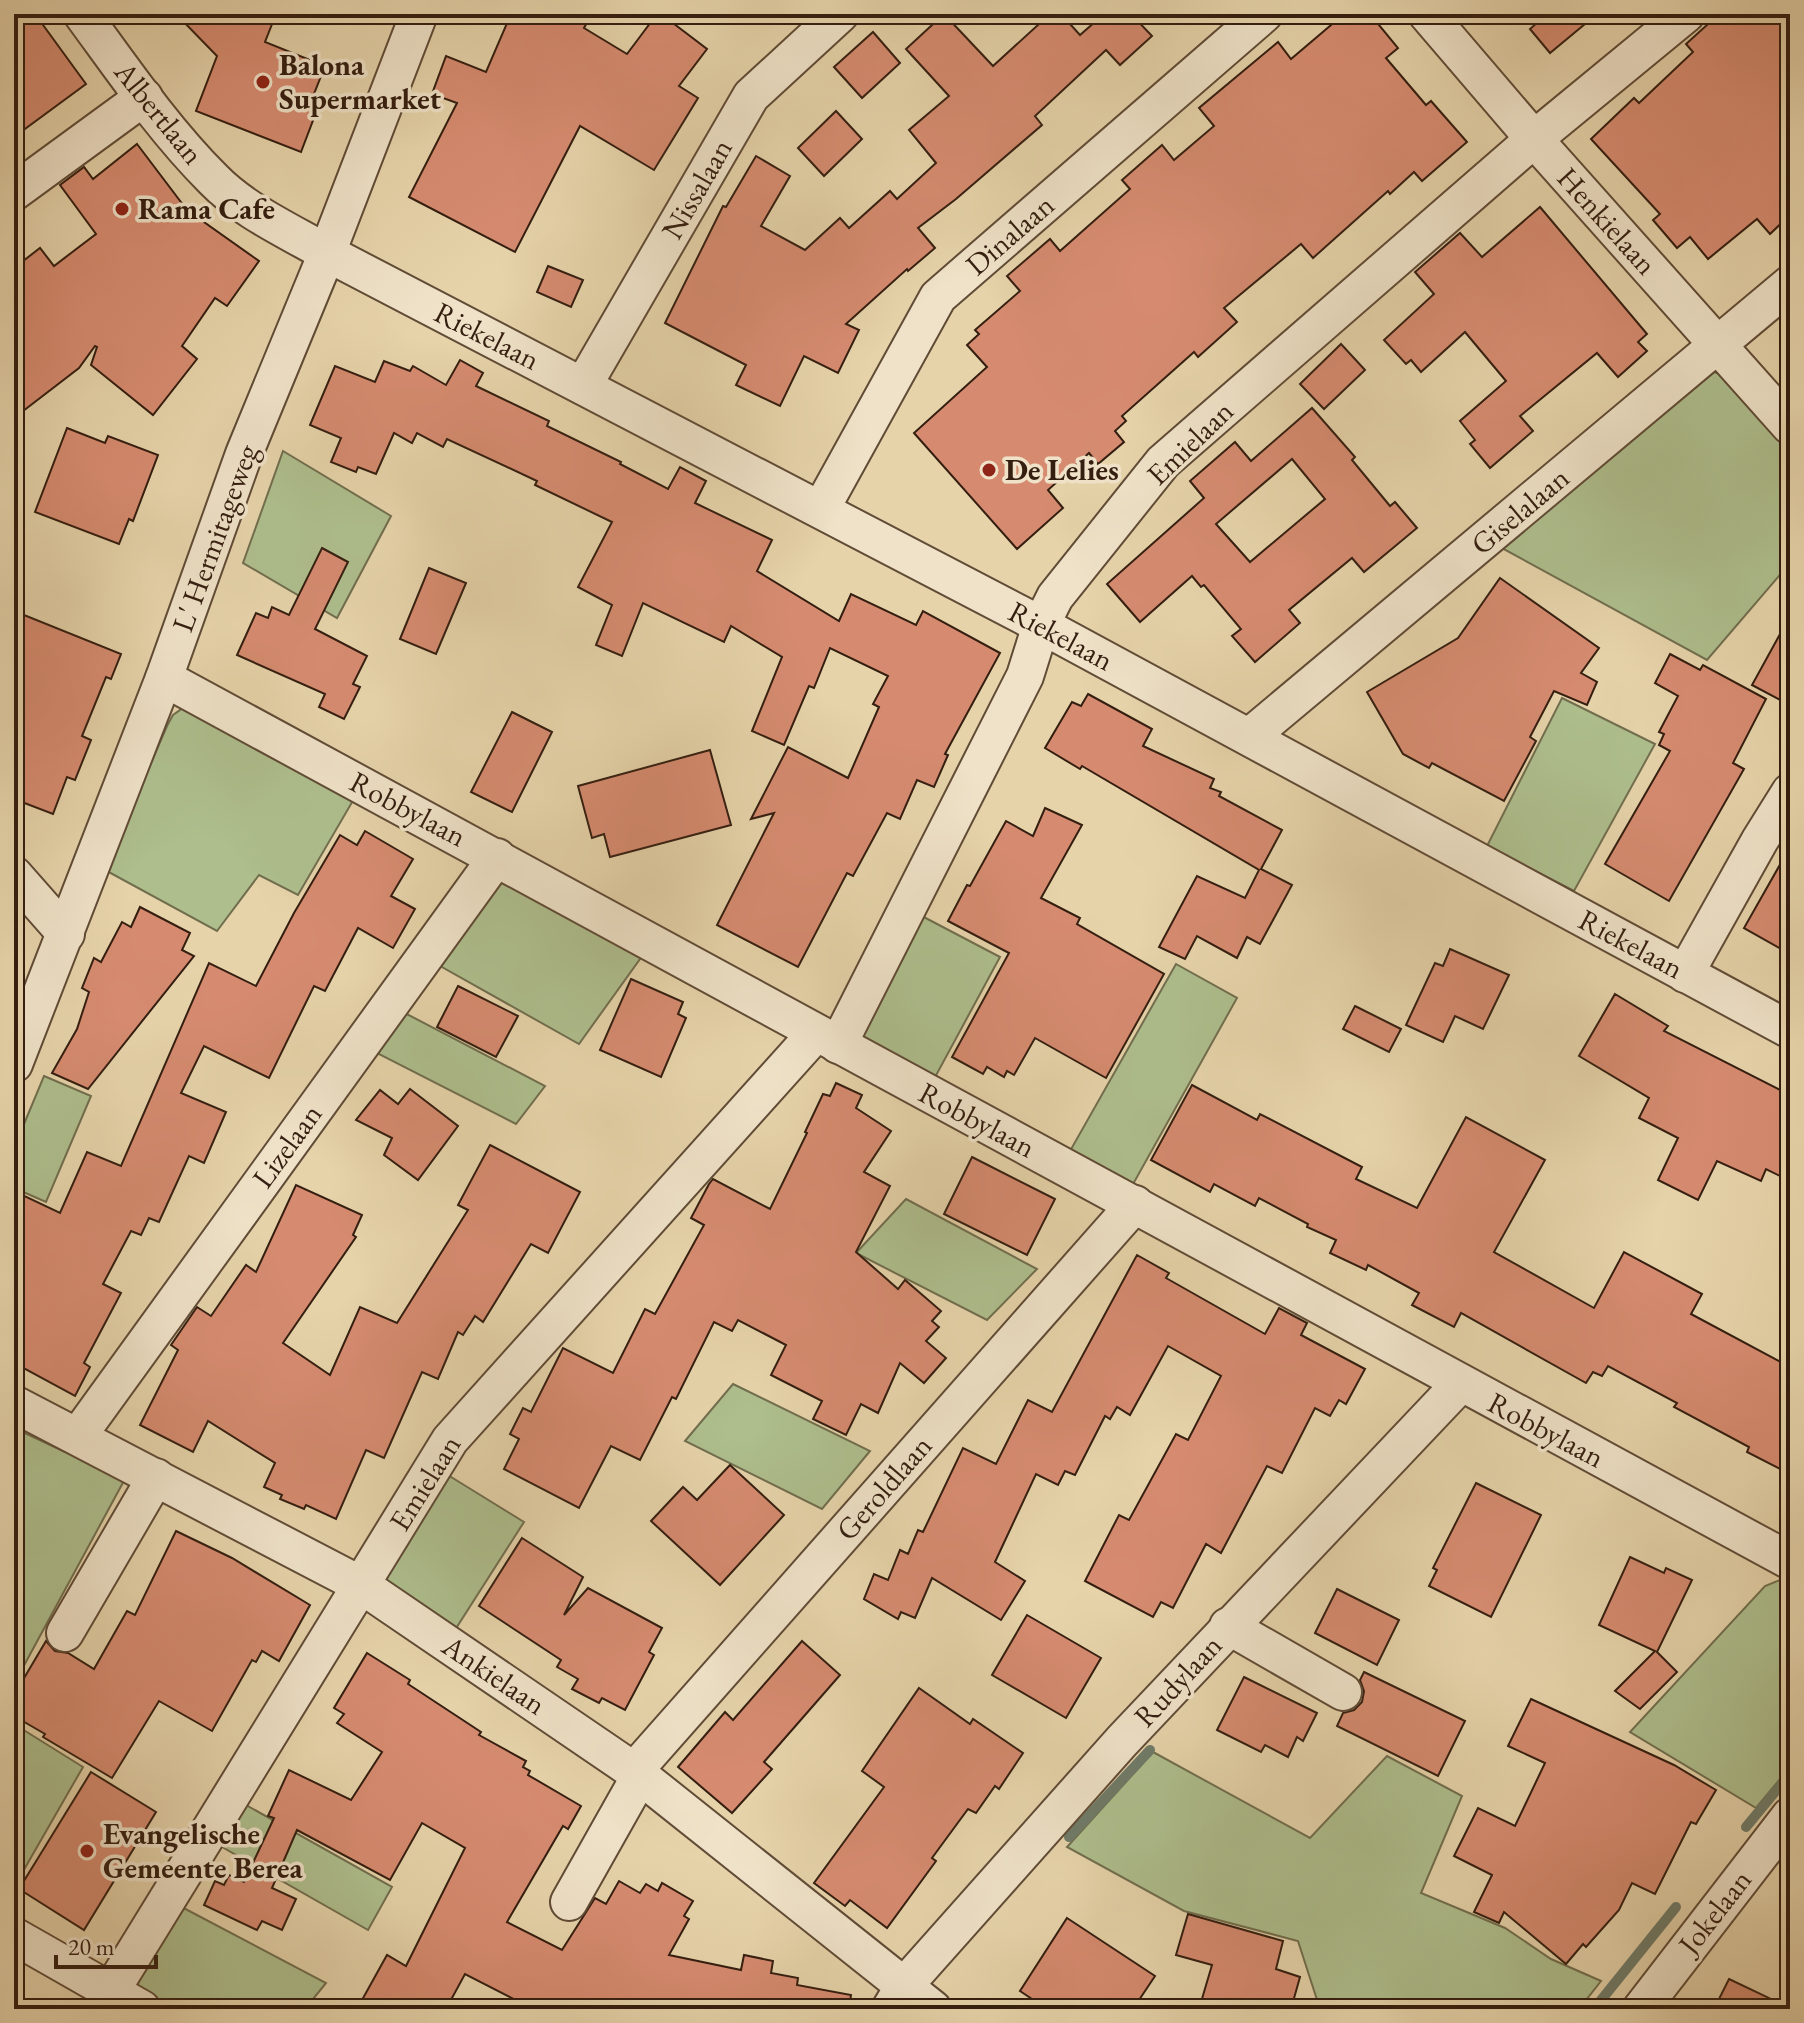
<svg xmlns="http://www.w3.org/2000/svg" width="1804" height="2023" font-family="'EB Garamond',serif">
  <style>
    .green { fill: #aebe8d; stroke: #716e4e; stroke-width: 2 }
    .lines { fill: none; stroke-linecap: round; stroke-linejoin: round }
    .stream { stroke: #6f7b69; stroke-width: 10 }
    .building { fill: #d68b70; stroke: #341e10; stroke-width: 2; fill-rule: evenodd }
    .minor-casing { stroke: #604b36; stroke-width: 40 }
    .minor { stroke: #efe2c8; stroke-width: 36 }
    .poi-dot { fill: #8f2418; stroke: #efe2c8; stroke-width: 3 }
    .labels { text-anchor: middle; stroke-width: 7; stroke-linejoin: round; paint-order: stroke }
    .poi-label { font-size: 30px; font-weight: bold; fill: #341e10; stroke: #efe2c8; text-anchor: start }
    .street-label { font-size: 30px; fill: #341e10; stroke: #efe2c8 }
  </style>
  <rect width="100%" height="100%" fill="#e6d3aa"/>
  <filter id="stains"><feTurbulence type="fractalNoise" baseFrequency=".0025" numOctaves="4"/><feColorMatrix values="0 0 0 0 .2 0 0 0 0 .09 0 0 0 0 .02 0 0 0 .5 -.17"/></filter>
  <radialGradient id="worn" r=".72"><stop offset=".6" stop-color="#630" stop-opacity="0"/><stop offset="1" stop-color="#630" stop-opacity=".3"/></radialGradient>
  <!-- green -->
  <g class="green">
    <path d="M1711 371 1735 379 1790 442V563L1707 660 1500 547Z"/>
    <path d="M283 451 391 516 337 618 243 563Z"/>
    <path d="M1562 698 1655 744 1574 891 1487 846Z"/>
    <path d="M183 708 358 792 298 895 259 875 217 931 105 870 167 726 173 715Z"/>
    <path d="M506 878 645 952 579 1044 433 962 484 892Z"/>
    <path d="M918 914 1000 957 933 1081 855 1037Z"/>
    <path d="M1176 964 1237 998 1132 1186 1070 1151Z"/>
    <path d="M399 1010 545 1086 516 1124 369 1049Z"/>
    <path d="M44 1076 91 1096 46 1202 14 1188V1148Z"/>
    <path d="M906 1199 1037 1269 987 1320 856 1253Z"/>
    <path d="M733 1384 870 1451 822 1509 685 1441Z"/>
    <path d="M14 1428 65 1452 79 1449 126 1477 14 1684Z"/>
    <path d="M443 1472 524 1522 453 1633 384 1585 383 1567Z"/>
    <path d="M1780 1580 1790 1581V1767L1756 1808 1630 1732 1765 1586Z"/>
    <path d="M14 1724 83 1767 14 1887Z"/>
    <path d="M1153 1752 1310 1838 1387 1756 1462 1796 1421 1893 1505 1928 1551 1959 1601 1981 1579 2009H1320L1298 1941 1184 1911 1067 1847Z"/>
    <path d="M246 1805 392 1887 368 1930 222 1847Z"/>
    <path d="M176 1904 326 1983 305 2009H152L133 1995V1972Z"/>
  </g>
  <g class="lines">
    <!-- stream -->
    <g class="stream">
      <path d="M1746 1827 1790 1774"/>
      <path d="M1069 1837 1150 1750"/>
      <path d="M1594 2009 1676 1907"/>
    </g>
  </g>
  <!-- building -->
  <g class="building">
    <path d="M14 14H35L86 84 14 137Z"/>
    <path d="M176 14H276L265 42 325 66 312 99 320 102 301 152 196 111 217 56Z"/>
    <path d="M511 14H572L588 21 584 28 627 54 657 14H661L707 49 679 86 698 98 654 170 580 126 515 252 409 197 457 103 432 94 446 56 486 72Z"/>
    <path d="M944 14 993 66 1050 14H1061L1080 35 1104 14H1131L1152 36 1120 65 1106 50 1035 116 1042 125 956 199 918 228 935 248 908 271 907 269 846 324 859 330 838 373 804 356 780 406 736 385 746 365 665 323 723 206 726 207 756 156 790 176 761 226 805 250 840 218 849 228 890 191 897 199 936 163 909 130 949 96 906 49Z"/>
    <path d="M1344 14H1370L1398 48 1386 58 1426 105 1431 101 1467 142 1422 181 1414 172 1390 194 1388 191 1313 258 1301 244 1224 308 1237 322 1198 357 1194 352 1122 416 1126 421 1115 431 1124 442 1098 464 1089 453 1048 490 1063 508 1017 549 914 433 987 367 967 345 979 334 975 330 1020 291 1007 276 1050 239 1060 251 1130 189 1122 180 1162 145 1174 160 1214 126 1199 108 1278 42 1291 59Z"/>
    <path d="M1547 14H1597L1550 53 1530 29Z"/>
    <path d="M1719 14H1790V215L1770 234 1757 219 1708 259 1690 237 1677 248 1653 220 1660 214 1591 139 1634 98 1639 103 1693 52 1686 44Z"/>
    <path d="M873 32 900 63 862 98 834 67Z"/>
    <path d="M836 111 862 139 824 176 798 148Z"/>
    <path d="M137 144 187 210 259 261 227 306 215 298 182 346 197 359 153 415 91 365 97 347 95 346 79 368 14 418V268L40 248 54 266 96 234 60 185 84 167 93 179Z"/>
    <path d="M1540 207 1647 334 1638 342 1647 351 1618 377 1597 353 1520 416 1533 431 1490 468 1470 444 1475 440 1460 421 1506 381 1465 332 1421 372 1411 360 1406 364 1384 340 1434 294 1415 272 1460 233 1482 257Z"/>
    <path d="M548 266 583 280 571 307 537 292Z"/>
    <path d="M1341 344 1365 370 1324 409 1300 384Z"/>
    <path d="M460 360 483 373 476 386 549 421 547 426 621 462 620 464 668 489 680 467 706 481 695 503 772 540 757 571 839 621 851 594 916 625 923 611 1000 653 945 754 948 755 934 787 917 780 900 819 887 813 853 876 847 873 798 967 717 925 774 813 751 819 788 747 848 778 879 707 873 704 888 676 830 648 814 688 809 686 784 745 752 731 782 657 731 626 724 642 643 603 622 656 596 645 612 605 578 587 612 522 535 485 537 481 447 439 443 447 417 433 412 443 394 433 376 474 358 467 356 472 331 462 341 438 310 425 335 366 375 382 384 361 410 371 413 366 446 385Z"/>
    <path d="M1312 408 1355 457 1352 460 1390 506 1395 502 1417 528 1364 572 1352 558 1289 610 1300 623 1255 662 1232 636 1241 629 1204 585 1201 587 1192 576 1140 622 1107 584 1204 498 1190 481 1235 442 1251 461ZM1292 459 1325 499 1250 562 1216 524Z"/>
    <path d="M67 428 105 443 108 436 158 455 133 521 129 519 119 544 35 512Z"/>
    <path d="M322 548 348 562 315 629 367 656 353 684 360 687 344 719 319 707 325 694 237 655 256 613 268 618 272 607 289 615Z"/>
    <path d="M429 568 466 583 436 654 400 639Z"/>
    <path d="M1500 578 1599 648 1581 673 1597 682 1587 705 1554 691 1530 737 1536 741 1504 801 1432 763 1429 768 1403 754 1367 692 1458 638Z"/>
    <path d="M14 611 121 654 111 679 106 677 82 736 91 740 75 780 67 777 53 814 14 799Z"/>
    <path d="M1790 616V687L1782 701 1752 685Z"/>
    <path d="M1670 654 1700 670 1703 665 1766 699 1733 763 1744 769 1669 901 1605 864 1670 751 1659 745 1664 734 1659 732 1678 696 1655 683Z"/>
    <path d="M1088 694 1152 729 1143 746 1214 779 1210 788 1221 792 1219 796 1282 830 1261 869 1292 885 1260 944 1247 937 1237 958 1197 936 1185 959 1159 947 1197 876 1245 898 1259 870 1082 766 1080 769 1045 748 1072 702 1081 706Z"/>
    <path d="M512 712 552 732 512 812 471 792Z"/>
    <path d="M710 750 731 825 610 857 604 834 592 838 578 786Z"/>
    <path d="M1045 808 1082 825 1041 898 1080 918 1077 924 1164 974 1106 1078 1035 1038 1014 1075 1007 1071 1004 1077 987 1067 983 1074 952 1057 1009 953 948 921 967 885 970 886 1006 821 1033 836Z"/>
    <path d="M365 831 413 859 391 896 415 909 393 948 358 928 325 991 314 986 269 1078 204 1046 181 1093 226 1112 204 1163 189 1156 159 1222 149 1218 141 1235 131 1231 103 1284 121 1293 84 1363 90 1367 75 1396 14 1363V1191L60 1213 87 1152 121 1166 209 963 256 986 294 913 340 835 357 845Z"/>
    <path d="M1790 847V954L1744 928Z"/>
    <path d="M140 907 190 933 182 950 194 956 88 1089 52 1073 77 1029 89 992 82 988 94 958 101 962 122 922 131 927Z"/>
    <path d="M1450 949 1509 975 1483 1029 1455 1016 1443 1042 1406 1025 1435 963 1443 966Z"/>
    <path d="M631 979 683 1002 678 1014 686 1018 661 1077 600 1050Z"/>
    <path d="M458 986 518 1016 496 1057 437 1027Z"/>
    <path d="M1615 994 1668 1026 1664 1031 1790 1095V1181L1766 1169 1761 1181 1717 1161 1698 1200 1658 1180 1678 1138 1639 1118 1649 1098 1579 1056Z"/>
    <path d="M1355 1006 1401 1029 1389 1052 1343 1029Z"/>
    <path d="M836 1083 862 1095 856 1108 891 1131 864 1172 890 1186 856 1252 898 1289 905 1280 941 1311 932 1321 939 1327 926 1341 946 1358 924 1383 900 1363 878 1413 861 1404 846 1435 813 1419 822 1401 771 1375 786 1345 738 1320 732 1331 714 1322 676 1399 672 1397 640 1460 611 1446 579 1508 504 1469 519 1439 510 1434 523 1408 531 1412 563 1348 613 1373 645 1309 655 1314 704 1225 691 1218 709 1184 713 1179 770 1209 807 1133 805 1132 823 1094 830 1096Z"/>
    <path d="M1192 1085 1257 1120 1260 1114 1362 1167 1356 1179 1417 1208 1466 1117 1545 1160 1494 1252 1594 1308 1624 1252 1702 1294 1691 1314 1790 1367V1474L1747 1452 1749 1447 1674 1407 1677 1403 1608 1366 1602 1376 1593 1372 1586 1383 1461 1313 1454 1327 1412 1305 1419 1293 1368 1265 1366 1270 1330 1253 1336 1240 1307 1227 1308 1224 1259 1198 1255 1206 1214 1184 1210 1192 1151 1160Z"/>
    <path d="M410 1089 458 1126 418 1180 384 1155 392 1138 356 1120 380 1090 398 1104Z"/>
    <path d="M490 1145 580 1192 548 1253 531 1244 483 1322 475 1316 463 1335 458 1332 438 1379 422 1372 384 1458 366 1450 336 1519 306 1505 304 1509 280 1499 282 1495 264 1487 275 1463 208 1421 193 1452 140 1425 178 1350 171 1345 197 1307 211 1316 246 1265 256 1272 296 1185 362 1215 353 1235 356 1237 283 1343 330 1375 360 1307 397 1323 468 1210 458 1205Z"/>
    <path d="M972 1157 1055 1199 1027 1255 944 1214Z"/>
    <path d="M1137 1255 1169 1273 1166 1278 1265 1334 1279 1308 1307 1323 1301 1335 1365 1369 1346 1404 1339 1400 1330 1416 1315 1408 1282 1473 1267 1466 1221 1553 1206 1544 1173 1608 1161 1602 1153 1617 1085 1581 1119 1515 1129 1520 1176 1434 1188 1440 1221 1376 1168 1346 1130 1415 1117 1407 1110 1419 1105 1416 1075 1475 1065 1471 1058 1485 1036 1474 995 1562 1025 1581 1001 1620 932 1578 915 1618 901 1612 898 1619 864 1599 874 1574 888 1580 900 1550 908 1554 918 1530 923 1532 963 1448 996 1464 1028 1400 1052 1412Z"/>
    <path d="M730 1465 784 1515 720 1585 651 1521 683 1487 697 1500Z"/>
    <path d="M1476 1483 1541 1515 1491 1617 1429 1586 1437 1570 1433 1568Z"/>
    <path d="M176 1531 232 1558 310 1605 279 1661 262 1651 256 1662 252 1660 212 1731 159 1701 112 1778 43 1737 45 1734 14 1716V1695L46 1641 55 1651 68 1653 94 1669 127 1611 135 1615Z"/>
    <path d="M522 1538 583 1577 564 1615 588 1588 662 1628 649 1652 654 1655 625 1710 602 1698 599 1703 572 1689 578 1679 557 1667 561 1660 479 1606Z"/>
    <path d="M1630 1557 1664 1573 1666 1568 1692 1580 1657 1652 1677 1672 1640 1709 1615 1691 1655 1651 1599 1625Z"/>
    <path d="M1337 1589 1399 1620 1377 1665 1315 1633Z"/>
    <path d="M1027 1615 1101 1658 1066 1718 992 1675Z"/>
    <path d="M802 1641 840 1675 764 1762 772 1769 732 1813 678 1767 725 1712 733 1720Z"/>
    <path d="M367 1653 410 1680 408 1684 481 1732 479 1735 526 1761 523 1767 530 1771 528 1775 581 1806 568 1829 563 1826 507 1922 562 1950 595 1898 606 1904 619 1881 640 1893 646 1884 658 1891 662 1883 693 1901 684 1916 689 1919 669 1955 741 1970 744 1955 773 1961 771 1973 798 1978 797 1985 851 1995 849 2009H533L465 1974 446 2009H357L387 1955 406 1966 465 1848 422 1823 390 1880 297 1830 272 1888 296 1899 282 1930 262 1921 257 1930 204 1905 215 1881 224 1885 229 1875 244 1882 274 1818 268 1816 289 1770 351 1800 382 1752 337 1723 344 1714 334 1708Z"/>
    <path d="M1364 1672 1465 1721 1438 1776 1337 1726 1343 1713 1354 1710 1362 1702 1364 1691 1360 1680Z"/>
    <path d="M1244 1677 1317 1713 1303 1741 1297 1737 1288 1757 1265 1745 1261 1752 1217 1730Z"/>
    <path d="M919 1688 970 1724 973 1719 1023 1753 999 1789 995 1786 976 1813 968 1809 932 1858 936 1861 887 1928 850 1900 845 1906 814 1883 884 1787 862 1771Z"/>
    <path d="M1531 1699 1674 1765 1716 1790 1696 1824 1691 1822 1655 1894 1632 1883 1619 1910 1586 1947 1583 1944 1566 1964 1504 1912 1499 1923 1474 1912 1492 1875 1454 1856 1478 1808 1515 1826 1545 1763 1508 1746Z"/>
    <path d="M91 1772 156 1812 84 1930 19 1889Z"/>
    <path d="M1188 1914 1283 1941 1276 1969 1300 1977 1291 2009H1199L1212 1965 1176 1955Z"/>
    <path d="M1067 1918 1155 1976 1133 2009H1047L1020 1991Z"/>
    <path d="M1729 1979 1790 2008V2009H1714Z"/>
  </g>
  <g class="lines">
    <defs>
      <g id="minor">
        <path d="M82 14C123 70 164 130 213 179 244 211 289 231 327 253L1041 625 1790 1030"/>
        <path d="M1427 14 1534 139 1790 426"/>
        <path d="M14 192 144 97"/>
        <path d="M583 386 751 96 840 14"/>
        <path d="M821 509 938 297 1264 14"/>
        <path d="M164 678 1790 1561"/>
        <path d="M1249 737 1790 284"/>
        <path d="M14 875 66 934"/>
        <path d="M1685 974 1760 840 1790 792"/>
        <path d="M838 1045 1025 676 1041 625 1055 597 1163 462 1534 139 1686 14"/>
        <path d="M14 1064 164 678 244 454 327 253 419 14"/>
        <path d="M14 1404 361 1585 634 1771 933 2009"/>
        <path d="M78 1436 497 857"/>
        <path d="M1228 1626 1343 1692"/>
        <path d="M65 1633 156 1477"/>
        <path d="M634 1771 1135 1204"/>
        <path d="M569 1902 640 1776"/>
        <path d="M14 1936 142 2009"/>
        <path d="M111 1991 450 1440 816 1033"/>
        <path d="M890 2009 904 1986 1122 1741 1461 1383"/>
        <path d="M1641 2009 1790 1816"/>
      </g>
    </defs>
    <!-- minor casing -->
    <use href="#minor" class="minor-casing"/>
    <!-- minor -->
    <use href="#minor" class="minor"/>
  </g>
  <!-- markers -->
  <g class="poi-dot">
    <circle cx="263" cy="82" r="8"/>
    <circle cx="122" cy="209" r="8"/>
    <circle cx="989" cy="470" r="8"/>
    <circle cx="87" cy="1851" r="8"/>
  </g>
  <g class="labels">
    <!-- poi labels -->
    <g class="poi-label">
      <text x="279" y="75">Balona<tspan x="279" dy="34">Supermarket</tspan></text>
      <text x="138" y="219">Rama Cafe</text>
      <text x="1005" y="480">De Lelies</text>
      <text x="103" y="1844">Evangelische<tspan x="103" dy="34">Gemeente Berea</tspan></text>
    </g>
    <!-- street labels -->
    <g class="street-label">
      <text transform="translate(159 113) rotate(51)" y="10">Albertlaan</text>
      <text transform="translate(697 189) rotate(-60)" y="10">Nissalaan</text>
      <text transform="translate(1607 221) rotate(48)" y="10">Henkielaan</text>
      <text transform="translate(1010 235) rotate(-41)" y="10">Dinalaan</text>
      <text transform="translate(487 336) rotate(27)" y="10">Riekelaan</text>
      <text transform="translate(1190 443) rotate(-44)" y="10">Emielaan</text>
      <text transform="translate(1520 511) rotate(-40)" y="10">Giselalaan</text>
      <text transform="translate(215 538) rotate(-70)" y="10">L' Hermitageweg</text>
      <text transform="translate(1061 636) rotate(28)" y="10">Riekelaan</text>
      <text transform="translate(408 809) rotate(28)" y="10">Robbylaan</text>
      <text transform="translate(1631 944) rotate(28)" y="10">Riekelaan</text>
      <text transform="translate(977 1120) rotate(28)" y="10">Robbylaan</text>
      <text transform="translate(287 1146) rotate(-54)" y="10">Lizelaan</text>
      <text transform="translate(1546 1430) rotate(28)" y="10">Robbylaan</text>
      <text transform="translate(425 1483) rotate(-58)" y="10">Emielaan</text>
      <text transform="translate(884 1488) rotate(-49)" y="10">Geroldlaan</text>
      <text transform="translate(494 1675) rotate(34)" y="10">Ankielaan</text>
      <text transform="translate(1178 1681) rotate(-47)" y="10">Rudylaan</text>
      <text transform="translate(1715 1912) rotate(-52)" y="10">Jokelaan</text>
    </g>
  </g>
  <!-- margin -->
  <rect width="1804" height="2023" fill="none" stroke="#e6d3aa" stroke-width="48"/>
  <rect x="16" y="16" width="1772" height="1991" fill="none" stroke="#341e10" stroke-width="4"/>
  <rect x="24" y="24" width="1756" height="1975" fill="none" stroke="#341e10" stroke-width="2"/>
  <!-- scale -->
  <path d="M56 1955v12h100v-12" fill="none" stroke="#341e10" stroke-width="4"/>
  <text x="68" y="1955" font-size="24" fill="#341e10" stroke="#efe2c8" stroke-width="6" paint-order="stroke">20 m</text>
  <rect width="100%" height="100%" filter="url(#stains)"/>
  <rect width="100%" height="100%" fill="url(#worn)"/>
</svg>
